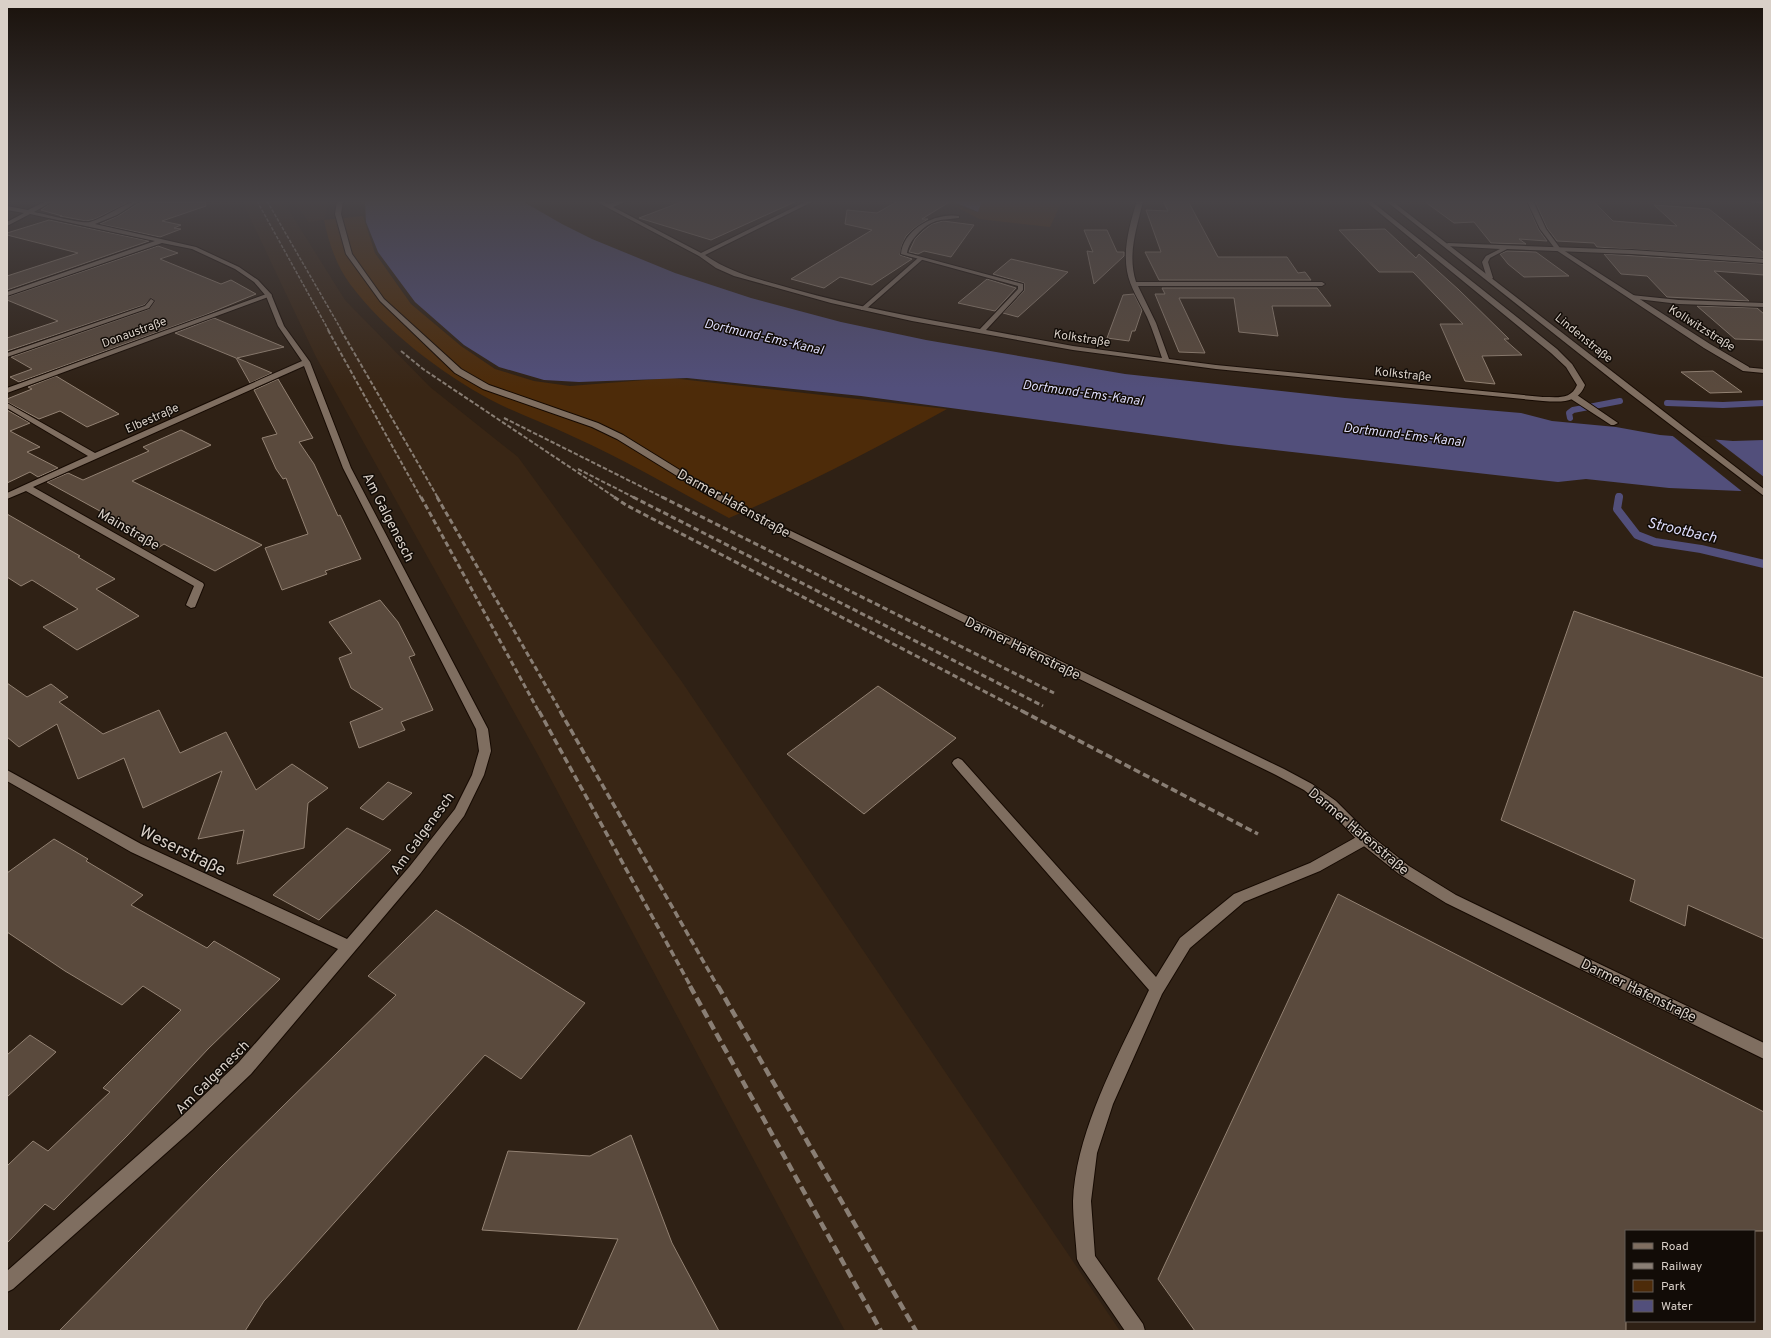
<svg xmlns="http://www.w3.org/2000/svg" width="1771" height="1338" font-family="Overpass,sans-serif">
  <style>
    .built { fill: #392615 }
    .green { fill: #4d2b09 }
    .water { fill: #524f7b }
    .pier { fill: #2f2115 }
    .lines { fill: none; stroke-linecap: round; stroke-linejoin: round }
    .stream-far1 { stroke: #524f7b; stroke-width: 6 }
    .stream { stroke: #524f7b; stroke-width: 8 }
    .building { fill: #5a4a3d; stroke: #938273 }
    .service-casing { stroke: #160a02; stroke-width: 2 }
    .minor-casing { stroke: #160a02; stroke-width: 2 }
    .tertiary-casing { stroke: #160a02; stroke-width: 2 }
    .secondary-casing { stroke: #160a02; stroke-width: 2 }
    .service { fill: #7f6e60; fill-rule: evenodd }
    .minor { fill: #7f6e60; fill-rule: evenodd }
    .tertiary { fill: #7f6e60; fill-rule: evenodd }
    .secondary { fill: #7f6e60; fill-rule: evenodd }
    .rail-far4 { stroke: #897e74; stroke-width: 1.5; stroke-dasharray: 3.5 1.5; stroke-linecap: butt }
    .rail-far3 { stroke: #897e74; stroke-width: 2; stroke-dasharray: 4.5 2; stroke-linecap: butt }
    .rail-far2 { stroke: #897e74; stroke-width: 3; stroke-dasharray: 5.5 3; stroke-linecap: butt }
    .rail-far1 { stroke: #897e74; stroke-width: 3.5; stroke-dasharray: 7 3.5; stroke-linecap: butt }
    .rail { stroke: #897e74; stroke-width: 4.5; stroke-dasharray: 9 4.5; stroke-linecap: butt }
    .labels { text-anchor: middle; stroke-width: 3; stroke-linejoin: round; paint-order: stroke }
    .far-street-label { font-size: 12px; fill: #d9d0c8; stroke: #120c07 }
    .far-water-label { font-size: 13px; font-style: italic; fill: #dad9f7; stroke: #120c07 }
    .street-label { font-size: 14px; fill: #d9d0c8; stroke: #120c07 }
    .water-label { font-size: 15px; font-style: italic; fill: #dad9f7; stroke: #120c07 }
    .near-street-label { font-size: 17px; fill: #d9d0c8; stroke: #120c07 }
  </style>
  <rect width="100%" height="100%" fill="#2f2115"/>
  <!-- built -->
  <g class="built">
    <path d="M242 201H283L345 300 430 387 518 457 682 682 1120 1331H845L538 755 316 357Z"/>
    <path d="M294 201H328L324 220 308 222Z"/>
  </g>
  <!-- green -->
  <g class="green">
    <path d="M982 201H1062L1050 227 979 219 953 205 977 212Z"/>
    <path d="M363 216 375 253 411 304 461 346 495 369 534 381 570 386 671 378 947 409C876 448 804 486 729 518 678 491 627 461 574 437 547 424 518 414 491 400 441 373 384 330 350 284 337 267 328 241 324 220Z"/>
  </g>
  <!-- water -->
  <g class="water">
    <path d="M365 201H522L562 224 592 239 675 273 751 298 841 322 926 340 1125 374 1345 398 1521 413 1552 421 1616 427 1660 435 1733 441 1764 440V492L1669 488 1586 479 1558 482 1229 445 861 396 687 378 579 382 544 380 499 367 464 345 415 302 378 252 366 222Z"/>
    <path d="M952 201H982L978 212Z"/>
  </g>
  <!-- pier -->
  <path class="pier" d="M1669 433 1712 437 1764 477V494L1744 493Z"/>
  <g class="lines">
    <!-- stream-far1 -->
    <g class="stream-far1">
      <path d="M1667 403 1723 405 1764 403"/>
      <path d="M1570 418 1569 413 1573 410 1620 401"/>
      <path d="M1619 498V496"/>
    </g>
    <!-- stream -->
    <path class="stream" d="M1619 497 1617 509 1637 535 1655 542 1701 549 1764 564"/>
  </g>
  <!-- building -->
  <g class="building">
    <path d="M54 201H124L121 203H127L95 219 86 221 60 216H62L41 210Z"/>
    <path d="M684 201H797L711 240 639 218Z"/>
    <path d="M898 201H951L922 219H928L913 229 906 236 902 245 900 255 912 259 872 285 840 277 824 288 791 279 872 230 845 224 847 210 877 213Z"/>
    <path d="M1163 201H1188L1218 257H1287L1298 273 1305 272 1311 280H1159L1145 252H1161L1146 210 1168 211Z"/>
    <path d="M1424 201H1526L1539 230 1547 241 1519 239 1526 244 1491 243 1474 222 1454 223Z"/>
    <path d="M1535 201H1593L1613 221 1677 226 1654 205 1709 209 1764 253V258L1597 247 1594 243 1557 241 1547 228Z"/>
    <path d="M205 202 206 206 162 221 181 225 174 228 181 229 160 237 100 224 118 216 139 203Z"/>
    <path d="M49 220 149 241 7 290V276L78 253 7 235V233Z"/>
    <path d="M943 221 974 225 951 257 924 251 918 254 909 252 915 239 923 231 932 224Z"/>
    <path d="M1385 229 1416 258 1419 254 1459 290 1509 339H1504L1522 355 1482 356 1495 384 1465 381 1440 324H1463L1413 272H1379L1339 230Z"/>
    <path d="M1084 230H1107L1117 252H1124V256L1094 284 1087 251 1093 252Z"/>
    <path d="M158 246 178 253 160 259 221 284 231 280 256 294 205 315 19 382 10 377 32 369 11 357 149 309 155 301 151 298 144 305 7 351V338L58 321 7 300V297Z"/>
    <path d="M1507 251 1536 252 1569 276 1524 277 1508 264 1500 254Z"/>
    <path d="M1604 254 1764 264V275L1714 271 1749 301 1667 297 1647 276 1621 274Z"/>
    <path d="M1011 259 1068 272 1018 317 1003 313 1024 291V283L993 274Z"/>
    <path d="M987 279 1016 288 995 311 958 303Z"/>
    <path d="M1162 288H1317L1331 306H1272L1278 336 1239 332 1234 298H1179L1205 353 1179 352 1155 294H1165Z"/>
    <path d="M1134 294 1142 310 1135 331H1132L1129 341 1107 338 1123 295Z"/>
    <path d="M1697 306 1757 308 1764 314V340L1735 339Z"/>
    <path d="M214 318 284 347 237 358 272 373 250 383 236 358 175 333Z"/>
    <path d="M1713 371 1742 392 1710 393 1681 372Z"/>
    <path d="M56 376 119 414 87 427 60 411 39 419 7 402V399L32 389 28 387Z"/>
    <path d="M278 379 313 438 299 442 314 464 338 516 340 515 361 559 325 571 327 574 282 590 265 548 308 534 286 478 283 479 276 469 262 438 277 434 254 390Z"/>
    <path d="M7 410 30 423 10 431 40 447 27 452 58 468 38 477 30 472 7 483Z"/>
    <path d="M181 430 211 445 132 481 262 545 215 571 164 544 158 548 136 535 140 533 47 482 68 473 83 480 149 451 143 447Z"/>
    <path d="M7 514 80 556 78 557 115 579 96 589 139 616 77 650 43 627 78 609 32 580 21 586 7 577Z"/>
    <path d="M380 600 398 622 415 655 409 657 433 710 401 722 405 730 359 748 350 722 383 709 351 688 339 658 352 653 329 622Z"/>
    <path d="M1574 611 1764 678V939L1688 905 1685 926 1630 901 1635 880 1501 820Z"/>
    <path d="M7 683 27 697 51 684 68 697 59 702 103 734 159 710 180 753 226 732 256 790 292 764 328 788 308 803 304 848 237 864 244 830 198 839 222 771 143 808 124 758 78 779 57 724 19 747 7 737Z"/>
    <path d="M878 686 956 738 864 814 787 754Z"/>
    <path d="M388 782 412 793 383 820 360 808Z"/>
    <path d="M347 828 391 850 319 920 273 895Z"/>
    <path d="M54 839 88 859 86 861 143 895 131 905 207 948 214 941 280 979 208 1049 127 1136 54 1210 45 1204 7 1243V1166L33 1141 48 1151 110 1092 103 1088 181 1010 143 986 122 1005 65 971 7 932V873Z"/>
    <path d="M1338 894 1764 1112V1231H1626V1331H1195L1158 1279Z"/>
    <path d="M436 910 585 1003 521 1079 485 1055 264 1301 245 1331H59L221 1167 396 995 368 976Z"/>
    <path d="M30 1035 56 1052 7 1097V1055Z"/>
    <path d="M631 1135 672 1243 719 1331H577L618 1239 482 1230 508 1151 590 1156Z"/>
  </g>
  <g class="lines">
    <defs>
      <g id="service">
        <path d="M918 258 923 259 865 310H861V308Z"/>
        <path d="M269 293 272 295 271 296 7 393V388Z"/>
        <path d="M1631 295 1679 300 1764 303V307L1679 304 1629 298 1628 297Z"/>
        <path d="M151 299 154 301 149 308 7 357V353L145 306Z"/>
        <path d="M1743 367 1764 369V373L1743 371Z"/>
        <path d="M1571 395H1577L1618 423 1614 425H1611L1571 399Z"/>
        <path d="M958 758 962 760 1156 977 1180 938 1234 894 1310 863 1360 835 1365 834 1370 835 1372 839 1370 843 1320 871 1244 902 1190 948 1162 994 1113 1104 1097 1153 1091 1201 1095 1256 1143 1324 1145 1331H1125L1080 1265 1077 1259C1076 1240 1073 1220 1073 1201 1076 1130 1119 1054 1149 990L954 766 952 763 954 760Z"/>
      </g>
      <g id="minor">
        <path d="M46 201H53L34 212C45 214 81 224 90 222 105 218 127 201 139 201L117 215 95 224 196 247 239 267 258 280 271 294 284 326 310 362 351 468 488 729 491 751 484 775 464 816 420 874 251 1074 192 1130 13 1289 7 1292V1271L180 1118 239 1062 338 949 131 852 7 781V770L141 844 347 939 410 866 455 809 472 775 479 751 476 729 343 468 304 366 33 487 203 583 204 585 195 607 191 608 186 605 194 586 26 491 7 499V493L88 456 7 408V403L95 453 302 361 278 326 266 296 254 282 235 269 192 249 162 243 7 296V292L155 241 30 214 7 226V222L24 213 7 210V206L28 210Z"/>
        <path d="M337 201H343L341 214 352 254 384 299 461 369 489 385 598 423 623 435 709 488 760 516 1284 769 1312 784 1336 801 1370 835 1409 866 1456 895 1764 1043V1059L1446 903 1399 874 1360 843 1328 809 1304 790 1276 775 754 520 703 492 617 439 592 427 483 389 455 373 380 301 346 254 335 214Z"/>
        <path d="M595 201H602L609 204 619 201H627L613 207 701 253 807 201H814L705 255C732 274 762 280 793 289 854 306 917 318 980 329L1018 289V286L901 254C903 229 936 212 959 216V218C952 219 944 219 936 221 924 225 909 240 907 253L1023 284V290L986 330 1073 346 1162 358C1157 344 1153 330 1147 317 1140 302 1130 288 1127 271 1123 248 1130 223 1137 201H1143C1137 228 1127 254 1136 282H1322L1325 284 1322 286H1138L1156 323 1169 359 1216 365 1543 397C1557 397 1571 400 1577 385L1566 367 1551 353 1365 201H1371L1557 349 1572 364 1585 385C1578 404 1560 402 1543 401L1216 369 1073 350 912 321 831 303 734 276 716 268 699 256Z"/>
        <path d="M1527 201H1533L1546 229 1560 248 1710 344 1749 367V371H1743L1704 348 1556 250 1540 229Z"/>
        <path d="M1744 201H1764V204Z"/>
      </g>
      <path id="tertiary" d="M1448 243 1632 250 1764 259V263L1632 254 1507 249 1490 258 1488 262 1493 278 1490 280 1487 278 1482 262 1486 256 1500 249 1446 246 1445 245Z"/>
      <path id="secondary" d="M1386 201H1392L1764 489V496L1629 393Z"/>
    </defs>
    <!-- service casing -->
    <use href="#service" class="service-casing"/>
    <!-- minor casing -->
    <use href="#minor" class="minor-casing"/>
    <!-- tertiary casing -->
    <use href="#tertiary" class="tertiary-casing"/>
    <!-- secondary casing -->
    <use href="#secondary" class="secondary-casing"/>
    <!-- service -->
    <use href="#service" class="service"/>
    <!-- minor -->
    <use href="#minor" class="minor"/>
    <!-- tertiary -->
    <use href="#tertiary" class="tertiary"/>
    <!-- secondary -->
    <use href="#secondary" class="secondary"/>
    <!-- rail-far4 -->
    <g class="rail-far4">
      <path d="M257 201 329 331"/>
      <path d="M267 201 342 331"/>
    </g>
    <!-- rail-far3 -->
    <g class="rail-far3">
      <path d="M328 330 421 498"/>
      <path d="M341 330 438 498"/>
      <path d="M401 351 423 369 616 498"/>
      <path d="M504 418 664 498"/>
      <path d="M578 469 635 498"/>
    </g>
    <!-- rail-far2 -->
    <g class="rail-far2">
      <path d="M421 497 539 712"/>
      <path d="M437 497 561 712"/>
      <path d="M614 497 626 505 1024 712"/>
      <path d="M633 497 1043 706"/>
      <path d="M662 497 1054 693"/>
    </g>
    <!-- rail-far1 -->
    <g class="rail-far1">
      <path d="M539 711 691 987"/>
      <path d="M560 711 718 987"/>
      <path d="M1022 711 1258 834"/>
    </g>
    <!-- rail -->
    <g class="rail">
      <path d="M690 986 881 1331"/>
      <path d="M718 986 916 1331"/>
    </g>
  </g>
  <!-- sky -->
  <linearGradient id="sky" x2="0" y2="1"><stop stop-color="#1a120c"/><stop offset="0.52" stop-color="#474346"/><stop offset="1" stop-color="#474346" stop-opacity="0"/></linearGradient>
  <rect width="1771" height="388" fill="url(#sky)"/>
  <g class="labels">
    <!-- far-street labels -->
    <g class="far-street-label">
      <text transform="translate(1702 328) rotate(32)" y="4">Kollwitzstraße</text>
      <text transform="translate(134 332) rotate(-20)" y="4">Donaustraße</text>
      <text transform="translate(1082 338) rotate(9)" y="4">Kolkstraße</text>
      <text transform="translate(1584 338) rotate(39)" y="4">Lindenstraße</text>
      <text transform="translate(1403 374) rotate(6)" y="4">Kolkstraße</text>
      <text transform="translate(152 418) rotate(-24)" y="4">Elbestraße</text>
    </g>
    <!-- far-water labels -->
    <g class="far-water-label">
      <text transform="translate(764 336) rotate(13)" y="5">Dortmund-Ems-Kanal</text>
      <text transform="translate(1083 392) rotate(8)" y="5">Dortmund-Ems-Kanal</text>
      <text transform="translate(1404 434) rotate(7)" y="5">Dortmund-Ems-Kanal</text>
    </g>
    <!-- street labels -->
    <g class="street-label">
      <text transform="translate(734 503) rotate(29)" y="5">Darmer Hafenstraße</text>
      <text transform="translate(389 517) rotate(63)" y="5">Am Galgenesch</text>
      <text transform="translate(129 529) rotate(30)" y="5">Mainstraße</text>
      <text transform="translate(1023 648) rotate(26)" y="5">Darmer Hafenstraße</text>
      <text transform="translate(1359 831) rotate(40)" y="5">Darmer Hafenstraße</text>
      <text transform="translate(422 833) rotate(-54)" y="5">Am Galgenesch</text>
      <text transform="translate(1639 990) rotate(26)" y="5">Darmer Hafenstraße</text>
      <text transform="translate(212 1077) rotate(-45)" y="5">Am Galgenesch</text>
    </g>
    <!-- water labels -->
    <g class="water-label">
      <text transform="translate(1682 530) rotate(13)" y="5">Strootbach</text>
    </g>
    <!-- near-street labels -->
    <g class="near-street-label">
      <text transform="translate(183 850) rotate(26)" y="6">Weserstraße</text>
    </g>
  </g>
  <!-- border -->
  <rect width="1771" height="1338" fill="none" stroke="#d9d0c8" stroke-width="16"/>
  <!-- legend -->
  <rect x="1625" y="1230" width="130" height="92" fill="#120c07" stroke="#625a54"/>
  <rect x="1633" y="1243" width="20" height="6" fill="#7f6e60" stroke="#625a54"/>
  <text x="1661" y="1250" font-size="12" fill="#d9d0c8">Road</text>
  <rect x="1633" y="1263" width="20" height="6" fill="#897e74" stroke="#625a54"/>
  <text x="1661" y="1270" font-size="12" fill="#d9d0c8">Railway</text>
  <rect x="1633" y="1280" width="20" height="12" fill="#4d2b09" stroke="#625a54"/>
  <text x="1661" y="1290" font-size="12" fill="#d9d0c8">Park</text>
  <rect x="1633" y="1300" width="20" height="12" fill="#524f7b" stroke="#625a54"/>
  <text x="1661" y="1310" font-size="12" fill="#d9d0c8">Water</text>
</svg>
